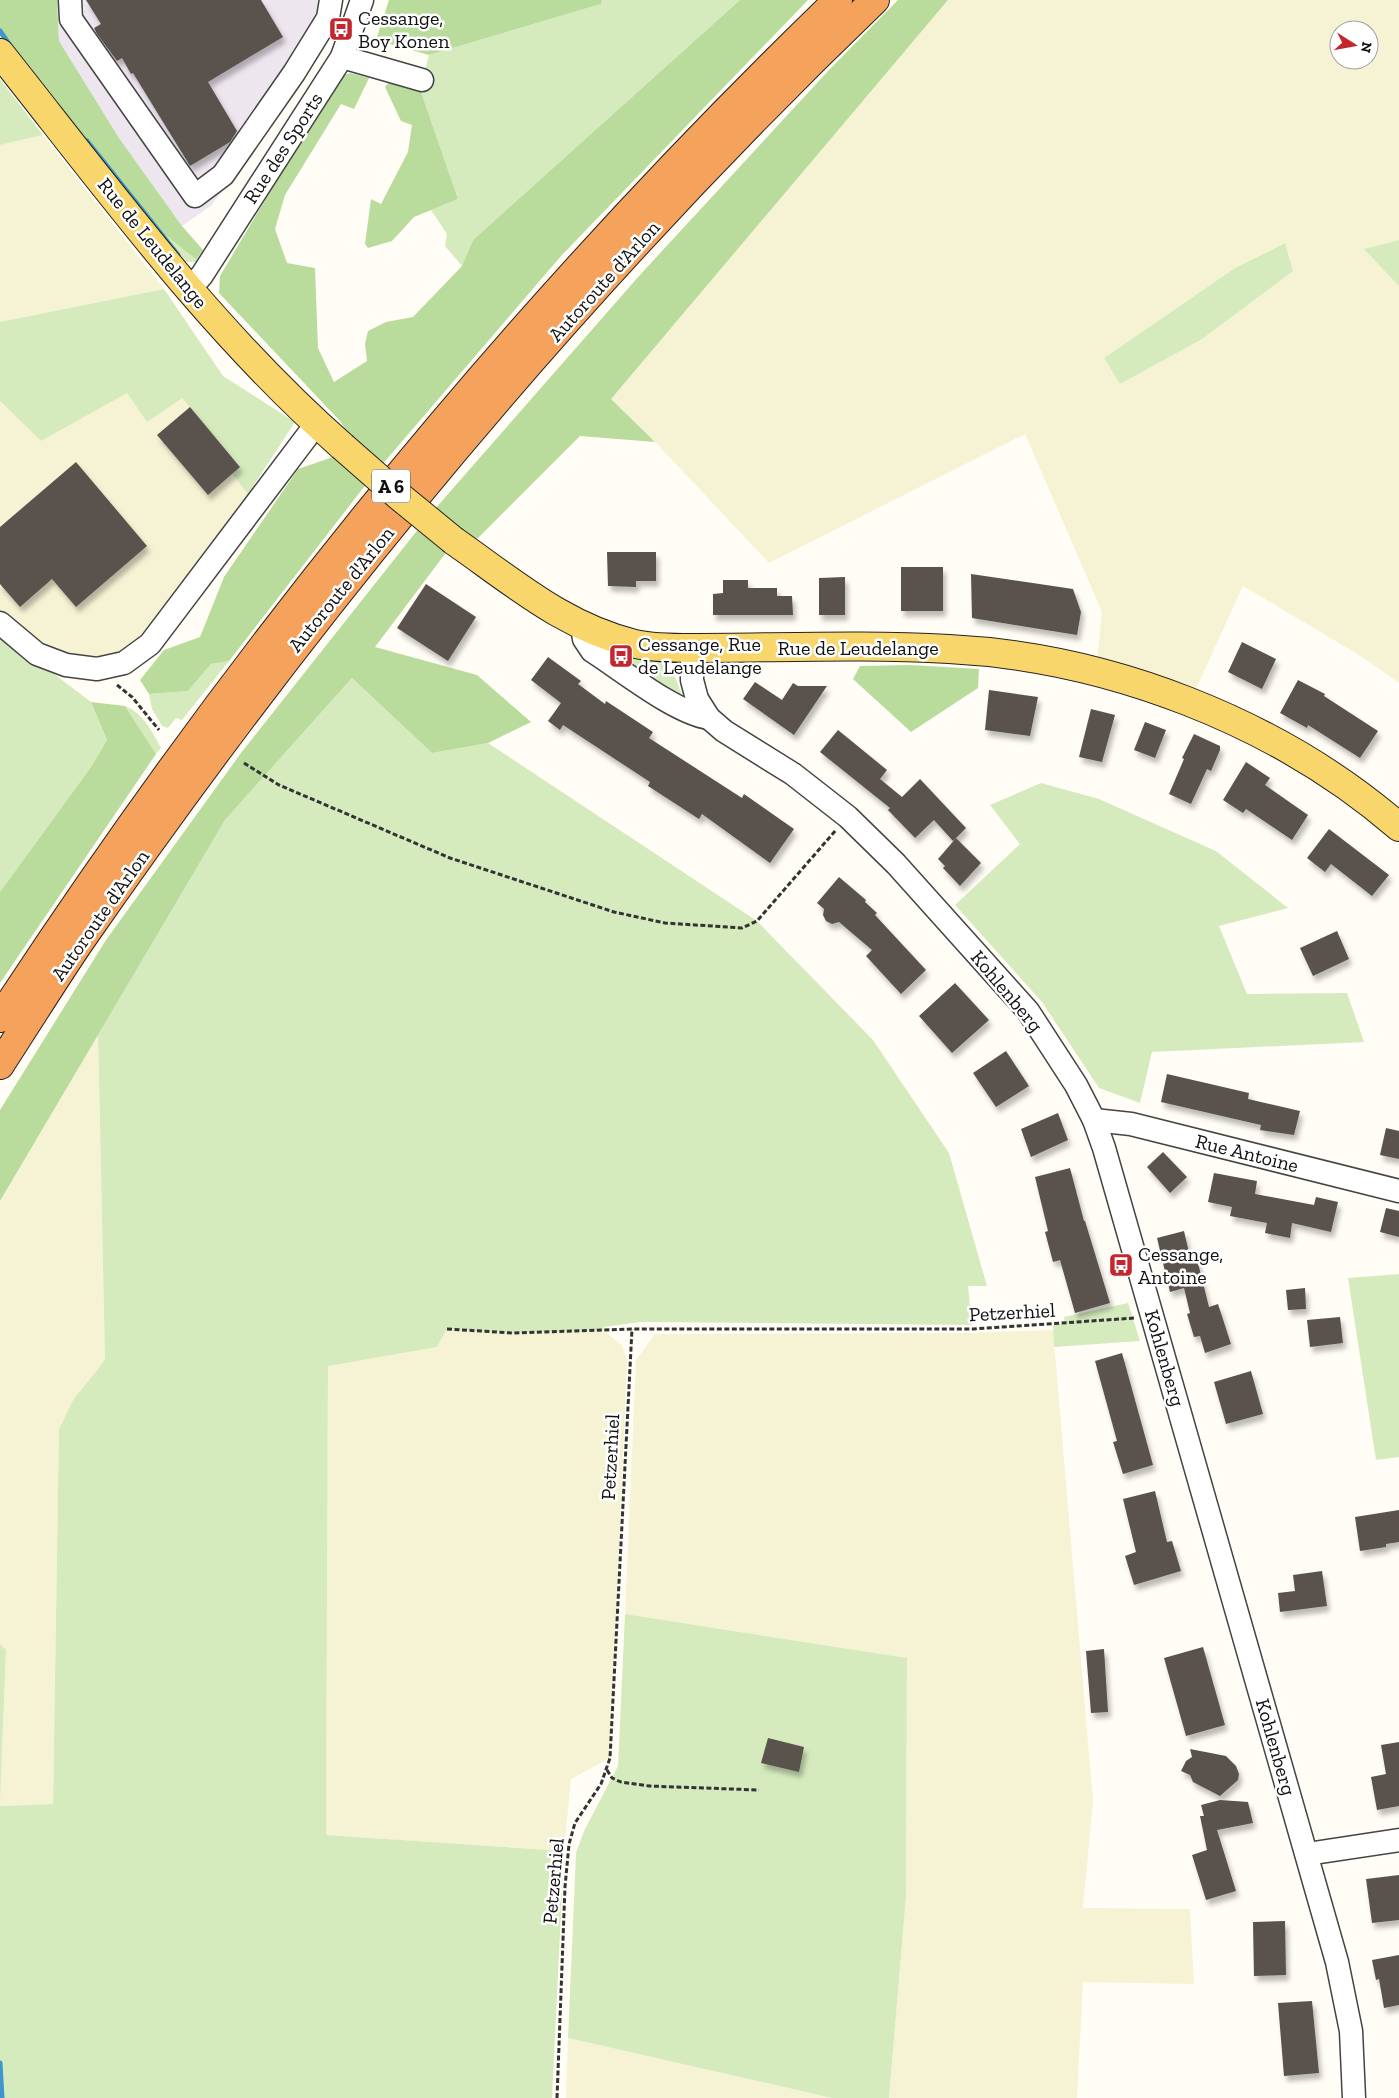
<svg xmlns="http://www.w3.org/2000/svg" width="1399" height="2098" font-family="'Zilla Slab',serif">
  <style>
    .industrial { fill: #eee6ef }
    .farmland { fill: #f6f3d4; fill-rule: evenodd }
    .green { fill: #d5ebbd }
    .forest { fill: #b9dc9c }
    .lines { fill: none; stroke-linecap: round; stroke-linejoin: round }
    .stream { stroke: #3f96cf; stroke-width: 5 }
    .building { fill: #5a524d; filter: url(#shadow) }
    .minor-casing { stroke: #444; stroke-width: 25 }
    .major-casing { stroke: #222; stroke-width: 30 }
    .highway-casing { stroke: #222; stroke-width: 30 }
    .path { stroke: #333; stroke-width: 3; stroke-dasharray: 5 2.5; stroke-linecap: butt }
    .minor { stroke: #fff; stroke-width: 22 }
    .major { stroke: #f9d66b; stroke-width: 28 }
    .highway { stroke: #f5a25d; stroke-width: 28 }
    .major-bridge-casing { stroke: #222; stroke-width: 30; stroke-linecap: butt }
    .major-bridge { stroke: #f9d66b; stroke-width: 28 }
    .labels { text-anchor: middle; stroke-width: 5; stroke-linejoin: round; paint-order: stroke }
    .shield { fill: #fff; stroke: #585858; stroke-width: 1 }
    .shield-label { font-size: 19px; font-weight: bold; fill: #111 }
    .poi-label { font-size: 20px; fill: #111; stroke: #fff; text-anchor: start }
    .street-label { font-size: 20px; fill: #111; stroke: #fff }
  </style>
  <defs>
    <filter id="shadow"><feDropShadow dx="3" dy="5.5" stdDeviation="2.5" flood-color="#0004"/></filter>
  </defs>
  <rect width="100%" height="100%" fill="#fffdf5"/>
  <!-- industrial -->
  <path class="industrial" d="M57 0H338L300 78 212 205 182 226 119 138 59 41Z"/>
  <!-- farmland -->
  <g class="farmland">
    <path d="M948 0H1399V240L1365 249 1399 286V683L1359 655 1243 586 1190 702 1096 672 1102 612 1025 434 769 563 655 442 610 399ZM1339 30H1369V60H1339ZM1284 243 1121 384H1120L1104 358 1235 268Z"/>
    <path d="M43 135 164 289 0 322V145Z"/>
    <path d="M127 392 182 398 240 467 232 474 256 504 124 663 66 665 0 623V401L41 441Z"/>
    <path d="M98 1035 105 1360 73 1400 59 1429 53 1804 0 1806 6 1651 0 1644V1201Z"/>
    <path d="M447 1329 513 1333 603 1330 622 1345 627 1360 610 1758 571 1779 564 1851 326 1835 328 1365 437 1347Z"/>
    <path d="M1053 1330 1093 1801 1083 1908 1190 1909 1194 1984 1083 1982 1077 2098H889L906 1897 907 1658 625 1614 636 1360 655 1334 972 1333Z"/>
    <path d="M568 2038 832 2098H566Z"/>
  </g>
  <!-- green -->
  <g class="green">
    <path d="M602 0H740L473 240 462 266 445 246 447 234 431 210 458 199 420 89 429 55 601 4Z"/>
    <path d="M0 31 15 53 196 259 203 250 205 252 198 262H184L0 35Z"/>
    <path d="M0 79 43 135 0 145Z"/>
    <path d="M1399 240V286L1364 249Z"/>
    <path d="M1285 243 1293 271 1202 339 1120 384 1104 358 1235 268Z"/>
    <path d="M164 289 223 376 295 422 248 494 232 474 240 466 182 398 147 422 127 393 41 441 0 401V322Z"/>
    <path d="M0 633 91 702 107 740 91 767 0 892Z"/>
    <path d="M627 658 663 663C676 671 678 686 683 699L627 664Z"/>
    <path d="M229 661 182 720 176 718 168 728 162 726 152 709 149 694 188 691 211 664Z"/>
    <path d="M352 678 432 753 488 743 757 921 873 1040 949 1153 987 1286H968L972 1325 640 1322 604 1327 603 1330 513 1333 447 1329 437 1347 328 1366 326 1835 564 1851 552 2098H0V1644L6 1650 0 1806 53 1804 59 1429 73 1400 105 1360 98 1035 225 820Z"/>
    <path d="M125 706C143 713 152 731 161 748L156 754Z"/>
    <path d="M1041 783 1099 799 1216 851 1288 908 1219 926 1247 994 1347 993 1364 1042 1152 1052 1140 1103 1099 1088 1042 1002 955 905 1020 844 990 805Z"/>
    <path d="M1399 1274V1457L1376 1460 1348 1278Z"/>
    <path d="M1128 1303 1140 1341 1054 1347 1053 1325 1065 1324 1064 1317Z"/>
    <path d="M625 1614 907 1658 906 1897 889 2098H832L568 2038 576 1853 584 1831 618 1766Z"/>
  </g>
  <!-- forest -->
  <g class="forest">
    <path d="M0 0H57L59 41 119 138 182 226 203 250 196 259 158 229 15 53 0 31Z"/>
    <path d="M389 0H602L601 4 429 55 376 40Z"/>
    <path d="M740 0H808L561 256 374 474 229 661 211 664 188 691 149 694 140 680 164 650 200 637 224 577 298 469 333 457 350 436 340 421 219 293 220 276 338 77 350 73 369 78 354 109 341 104 285 195 275 229 287 263 315 268 318 348 334 382 367 361 365 344 368 331 386 322 413 317 462 266 473 240Z"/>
    <path d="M898 0H948L611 399 655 442 580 436 477 539 463 530 375 647 477 675 531 722 488 743 432 753 352 678 225 820 0 1201V1110L106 940 241 753 427 518 639 276 828 71Z"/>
    <path d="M390 81 420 89 458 199 414 217 392 241 368 248 365 244 371 199 381 204 408 152 412 125 401 121 385 87Z"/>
    <path d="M911 665 979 669 978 688 911 732 853 679 860 666Z"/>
    <path d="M91 702 125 706 156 754 0 983V892L91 767 107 740Z"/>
  </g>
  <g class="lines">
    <!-- stream -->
    <g class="stream">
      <path d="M0 31 11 47"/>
      <path d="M87 141 178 255"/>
      <path d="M0 2063 2 2098"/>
    </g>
  </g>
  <!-- building -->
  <g class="building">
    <path d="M86 0H261L283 37 208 82 237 131 230 142 190 166 133 73 131 74 122 58 117 61 97 34 94 28 101 24Z"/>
    <path d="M190 407 240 467 208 495 157 435Z"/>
    <path d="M76 462 147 546 76 607 52 579 20 607 0 584V527Z"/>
    <path d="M607 552H656V581H636V587L608 586Z"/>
    <rect x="901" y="567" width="42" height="44"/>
    <path d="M971 574 1073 589 1081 612 1077 635 972 618Z"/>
    <path d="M845 577V615H819V578Z"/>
    <path d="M723 580H748V588H777V596H792L793 615H713V594L723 593Z"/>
    <path d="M426 584 476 617 448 661 397 628Z"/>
    <path d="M1242 642 1276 659 1262 689 1228 672Z"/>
    <path d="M548 657 581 681 578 684 605 704 606 701 653 732 649 738 742 798 744 794 794 829 770 863 702 814 699 819 648 786 650 782 563 725 560 730 548 721 561 703 531 680Z"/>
    <path d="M1298 680 1325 694 1324 696 1378 731 1360 758 1308 725 1307 728 1280 713Z"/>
    <path d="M755 682 782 700 793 683 798 686H827L794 735 743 699Z"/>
    <path d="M989 690 1038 697 1030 736 985 730Z"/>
    <path d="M1091 709 1115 715 1102 762 1079 757Z"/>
    <path d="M1145 722 1166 730 1155 758 1134 750Z"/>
    <path d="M838 730 887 770 880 779 902 797 920 779 966 828 953 841 934 820 915 838 888 810 890 808 820 752Z"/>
    <path d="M1194 734 1220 746V750L1211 771 1207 769 1191 804 1169 794 1184 759 1182 758Z"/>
    <path d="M1246 762 1270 778 1265 785 1308 815 1292 840 1246 809 1243 813 1223 800Z"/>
    <path d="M1329 829 1389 875 1372 896 1331 864 1325 872 1307 858Z"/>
    <path d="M956 838 981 863 960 886 943 868 945 866 938 859Z"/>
    <path d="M839 877 866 900 865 902 877 913 875 915 926 970 901 994 866 956 872 950 839 922 832 924 826 921 823 915 824 909 817 903Z"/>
    <path d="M1337 931 1349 959 1313 976 1300 948Z"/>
    <path d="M955 983 989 1020 952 1053 919 1016Z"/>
    <path d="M1006 1051 1029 1086 996 1107 973 1073Z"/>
    <path d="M1167 1074 1249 1093 1248 1099 1300 1111 1294 1135 1260 1130 1261 1125 1161 1102Z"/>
    <path d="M1058 1113 1068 1140 1031 1157 1021 1129Z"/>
    <path d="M1386 1128 1399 1131V1159L1380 1155Z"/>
    <path d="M1163 1152 1187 1177 1170 1193 1147 1167Z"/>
    <path d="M1070 1168 1084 1221H1085L1110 1303 1075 1313 1060 1260 1053 1262 1045 1232 1048 1231 1035 1177Z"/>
    <path d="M1214 1173 1257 1181 1255 1194 1314 1205 1316 1197 1338 1202 1331 1232 1292 1223 1290 1238 1265 1233 1267 1223 1230 1216 1232 1207 1208 1202Z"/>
    <path d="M1386 1208 1399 1211V1237L1380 1232Z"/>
    <path d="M1184 1231 1191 1261 1197 1259 1209 1307 1218 1304 1231 1344 1205 1353 1200 1336 1194 1337 1187 1314 1190 1313 1184 1288 1170 1292 1157 1238Z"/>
    <path d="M1305 1288 1306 1309 1288 1310 1286 1290Z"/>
    <path d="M1340 1317 1343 1343 1310 1347 1307 1320Z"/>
    <path d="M1122 1353 1153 1465 1123 1474 1113 1442 1117 1441 1095 1361Z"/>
    <path d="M1251 1371 1263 1414 1226 1424 1214 1382Z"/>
    <path d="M1155 1491 1167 1542 1172 1541 1181 1571 1134 1585 1125 1556 1136 1552 1123 1499Z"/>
    <path d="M1399 1510V1542L1386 1544V1547L1360 1551 1355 1517Z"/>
    <path d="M1322 1571 1327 1606 1280 1612 1278 1593 1295 1591 1293 1575Z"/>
    <path d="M1203 1647 1225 1725 1186 1736 1164 1658Z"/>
    <path d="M1104 1649 1108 1712 1091 1713 1086 1651Z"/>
    <path d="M768 1738 804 1747 799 1772 761 1763Z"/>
    <path d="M1399 1742V1806L1377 1810 1371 1777 1386 1774 1381 1745Z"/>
    <path d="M1190 1749 1226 1756 1236 1766 1239 1774 1238 1780 1220 1796 1193 1782 1190 1775 1181 1771 1186 1761 1192 1757Z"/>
    <path d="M1220 1800 1248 1802 1253 1823 1217 1830 1236 1891 1206 1900 1192 1855 1207 1850 1200 1816H1204L1201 1805Z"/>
    <path d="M1399 1875V1920L1372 1923 1366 1879Z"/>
    <path d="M1285 1921 1286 1975 1254 1976 1253 1922Z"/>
    <path d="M1399 1955V2005L1384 2008 1379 1979 1376 1980 1372 1960Z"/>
    <path d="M1312 2001 1319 2073 1284 2076 1278 2003Z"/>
  </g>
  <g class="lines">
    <defs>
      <g id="minor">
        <path d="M70 0 71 19 195 196 223 175 294 73 328 18 331 0"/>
        <path d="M342 57 422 80"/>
        <path d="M190 289 202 275 342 57 362 0"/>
        <path d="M0 623 37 654 66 665 97 669 124 663 150 644 317 423"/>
        <path d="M582 627 584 639 592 651C622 670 675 713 709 718"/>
        <path d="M692 648V680L697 699 709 718 724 731 793 774 848 817 896 864 1028 1011 1076 1085 1094 1120 1104 1148 1337 1962 1351 2031 1354 2098"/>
        <path d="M1094 1120 1131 1124 1399 1191"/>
        <path d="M1307 1854 1399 1840"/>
      </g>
      <g id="major">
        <path d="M0 53C108 189 211 331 342 446"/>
        <path d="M454 541C513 582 564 627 635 644 653 648 673 648 692 648 777 648 864 644 949 649 1109 657 1278 722 1399 827"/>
      </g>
      <g id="highway">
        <path d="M0 1018C241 650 521 306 838 0"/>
        <path d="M0 1065C26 1025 52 983 79 943 314 604 578 285 875 0"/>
      </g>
    </defs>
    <!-- minor casing -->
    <use href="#minor" class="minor-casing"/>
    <!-- major casing -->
    <use href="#major" class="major-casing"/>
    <!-- highway casing -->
    <use href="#highway" class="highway-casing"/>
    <!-- path -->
    <g class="path">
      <path d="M117 685 132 697 159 730"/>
      <path d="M244 763 279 785 450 858 614 912 665 923 742 928 757 921 836 830"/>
      <path d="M447 1329 513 1333 632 1329H973L1135 1318"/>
      <path d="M607 1770 612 1778 621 1782 649 1786 759 1790"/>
      <path d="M557 2098 565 1887 569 1844 575 1823 601 1784 610 1758 632 1329"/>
    </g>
    <!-- minor -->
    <use href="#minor" class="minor"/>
    <!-- major -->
    <use href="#major" class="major"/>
    <!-- highway -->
    <use href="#highway" class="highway"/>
    <defs>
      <path id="major-bridge" d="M342 446 399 496 454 541"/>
    </defs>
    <!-- major-bridge casing -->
    <use href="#major-bridge" class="major-bridge-casing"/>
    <!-- major-bridge -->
    <use href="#major-bridge" class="major-bridge"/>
  </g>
  <!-- icons -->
  <defs>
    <symbol id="bus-square" viewBox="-11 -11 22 22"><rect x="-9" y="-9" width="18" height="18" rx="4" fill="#c4262e" stroke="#fff"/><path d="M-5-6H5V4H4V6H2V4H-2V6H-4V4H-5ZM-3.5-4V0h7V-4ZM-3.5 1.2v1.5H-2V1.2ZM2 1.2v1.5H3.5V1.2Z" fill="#fff"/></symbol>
  </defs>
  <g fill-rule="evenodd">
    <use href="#bus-square" x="327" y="15" width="28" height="28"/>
    <use href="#bus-square" x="607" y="642" width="28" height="28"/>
    <use href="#bus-square" x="1107" y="1251" width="28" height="28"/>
  </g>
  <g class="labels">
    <!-- shield labels -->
    <rect class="shield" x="372" y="469.5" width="38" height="33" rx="4"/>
    <g class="shield-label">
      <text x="391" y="493">A 6</text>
    </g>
    <!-- poi labels -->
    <g class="poi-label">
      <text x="358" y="25">Cessange,<tspan x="358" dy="23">Boy Konen</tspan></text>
      <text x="638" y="651">Cessange, Rue<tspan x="638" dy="23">de Leudelange</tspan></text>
      <text x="1138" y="1261">Cessange,<tspan x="1138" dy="23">Antoine</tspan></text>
    </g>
    <!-- street labels -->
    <g class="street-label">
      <text transform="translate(283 148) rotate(-57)" y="7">Rue des Sports</text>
      <text transform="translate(153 243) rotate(51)" y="7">Rue de Leudelange</text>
      <text transform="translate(604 281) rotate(-48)" y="7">Autoroute d'Arlon</text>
      <text transform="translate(341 589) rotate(-51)" y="7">Autoroute d'Arlon</text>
      <text x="858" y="655">Rue de Leudelange</text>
      <text transform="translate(100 915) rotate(-55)" y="7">Autoroute d'Arlon</text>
      <text transform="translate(1007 991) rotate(50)" y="7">Kohlenberg</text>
      <text transform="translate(1247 1153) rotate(14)" y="7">Rue Antoine</text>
      <text transform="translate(1012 1312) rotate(-3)" y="7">Petzerhiel</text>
      <text transform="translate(1165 1358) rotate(74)" y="7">Kohlenberg</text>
      <text transform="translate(610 1457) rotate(-87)" y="7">Petzerhiel</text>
      <text transform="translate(1276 1747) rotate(74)" y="7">Kohlenberg</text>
      <text transform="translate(553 1881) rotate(-85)" y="7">Petzerhiel</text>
    </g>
  </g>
  <!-- north arrow -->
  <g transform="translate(1354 45) rotate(101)"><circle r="24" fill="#ffffff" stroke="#a0a0a0"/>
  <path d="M0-4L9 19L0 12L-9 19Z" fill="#c4262e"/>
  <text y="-8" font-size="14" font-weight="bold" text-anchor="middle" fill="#111111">N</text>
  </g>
</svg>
